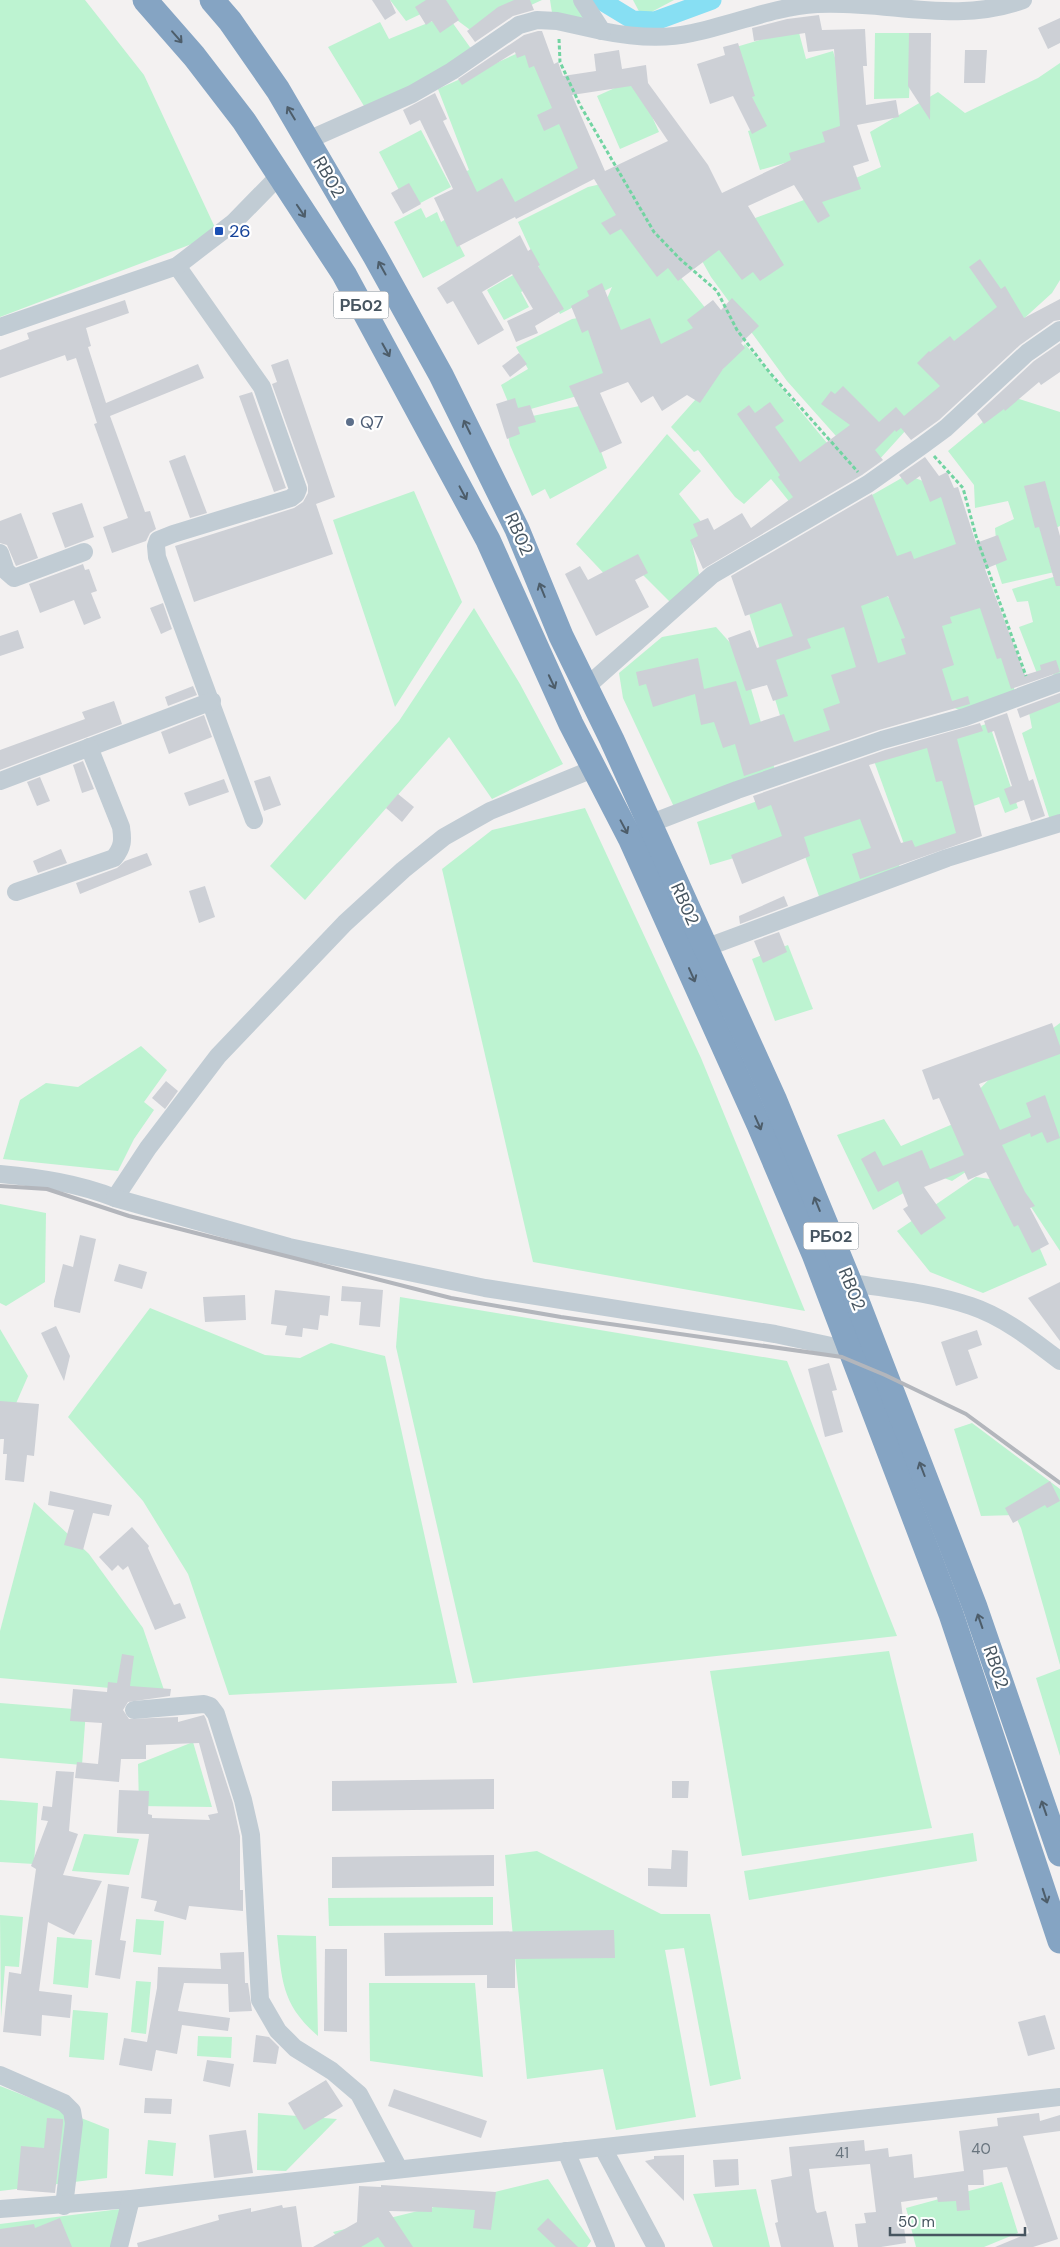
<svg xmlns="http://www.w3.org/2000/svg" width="1060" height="2247" font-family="'DM Sans',sans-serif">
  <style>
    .green { fill: #bdf3d1 }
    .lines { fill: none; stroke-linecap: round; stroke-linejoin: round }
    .canal { stroke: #87dff3; stroke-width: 19 }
    .building { fill: #cdd0d6; fill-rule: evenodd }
    .path { stroke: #72d4a2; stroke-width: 3; stroke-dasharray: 4 2.5; stroke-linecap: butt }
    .minor { stroke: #c1ccd4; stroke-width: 18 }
    .highway { stroke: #85a4c3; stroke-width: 25 }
    .rail { stroke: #b3b6bc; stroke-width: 4 }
    .oneway { stroke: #4d5d6a }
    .transit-dot { fill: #1a4fb4; stroke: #fff; stroke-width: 2 }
    .service-dot { fill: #5c6f8a; stroke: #fff; stroke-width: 2 }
    .labels { text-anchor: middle; stroke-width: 4.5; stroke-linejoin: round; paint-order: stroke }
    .number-label { font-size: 15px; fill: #68747e }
    .shield { fill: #fff; stroke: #7e8890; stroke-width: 1 }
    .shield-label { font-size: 16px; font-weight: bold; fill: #475560 }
    .street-label { font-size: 18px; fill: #475560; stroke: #fff }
    .transit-label { font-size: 18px; fill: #164399; stroke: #fff; text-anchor: start }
    .service-label { font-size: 18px; fill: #4e5e75; stroke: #fff; text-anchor: start }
  </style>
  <rect width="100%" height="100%" fill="#f3f1f1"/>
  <!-- green -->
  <g class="green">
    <path d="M0 0H85L144 75 218 234 0 317Z"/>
    <path d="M390 0H542L473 32 438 6 406 21Z"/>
    <path d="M550 0H580L588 23 553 19Z"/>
    <path d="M633 0H674L642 17Z"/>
    <path d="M447 15 472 50 443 73 364 106 328 47 380 22 389 39Z"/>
    <path d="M798 29 806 59 833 51 859 142 760 170 748 131 758 128 736 47Z"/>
    <path d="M875 33H912L909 98 874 99Z"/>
    <path d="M536 48 592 174 489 224 462 173 469 170 438 89 525 50Z"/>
    <path d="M1060 63V280L1052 293 926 408 878 461 836 436 787 381 711 277 697 252 731 227 812 197 881 167 870 132 938 92 965 113 1038 78Z"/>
    <path d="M635 79 659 132 620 149 597 96Z"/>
    <path d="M421 130 451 187 409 209 379 152Z"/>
    <path d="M610 182 654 244 711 315 685 344 641 356 611 320 606 301 612 287 560 314 518 222 588 187Z"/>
    <path d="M421 208 426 218 437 212 441 222 446 219 465 256 423 278 394 222Z"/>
    <path d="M515 274 529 288 521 292 529 307 504 320 487 290Z"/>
    <path d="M584 317 609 382 577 396 513 414 501 385 528 369 516 347 572 319Z"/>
    <path d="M745 344 837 455 796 510 771 479 744 504 735 497 698 450 694 452 671 427Z"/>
    <path d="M1013 397 1060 412V526L1047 532 1059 571 1002 584 988 541 996 540 995 528 1014 519 1008 501 975 508 974 485 948 451Z"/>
    <path d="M584 405 607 468 550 499 545 489 532 496 510 445 505 422Z"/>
    <path d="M667 434 701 471 679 494 710 533 692 544 700 578 671 603 633 565 613 583 576 544Z"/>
    <path d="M907 475 939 487 963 549 898 566 872 495Z"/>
    <path d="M414 491 462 602 395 707 333 520Z"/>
    <path d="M1057 576 1060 586V676L1055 678 1053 674 1038 676 1019 627 1033 622 1028 601 1017 602 1012 589Z"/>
    <path d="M743 593H885L909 625 919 702 791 752Z"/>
    <path d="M984 604 993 616 1016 695 964 712 945 704 928 622Z"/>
    <path d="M474 608 520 684 563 764 492 799 449 737 305 900 270 866 399 721Z"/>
    <path d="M716 627 741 655 775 770 675 809 623 698 619 673 662 637Z"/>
    <path d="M1060 694V818L1050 820 1022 733 1032 728 1028 707Z"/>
    <path d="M989 723 1018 808 1005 813 999 797 965 809 942 739Z"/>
    <path d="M932 744 964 840 909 858 873 758Z"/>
    <path d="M861 767 901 870 821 902 782 791Z"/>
    <path d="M772 796 792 841 710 865 697 822Z"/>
    <path d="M585 808 701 1058 805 1311 533 1262 442 869 492 830Z"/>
    <path d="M788 945 813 1009 775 1021 752 959Z"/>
    <path d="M1060 1023V1251L1000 1160 973 1096 1003 1065Z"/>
    <path d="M141 1046 167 1070 144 1102 154 1110 134 1139 118 1171 3 1159 20 1100 46 1083 78 1087Z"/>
    <path d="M884 1119 901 1146 960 1121 978 1164 952 1181 936 1175 873 1210 837 1135Z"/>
    <path d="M976 1177 1011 1182 1047 1265 983 1293 930 1272 897 1231Z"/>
    <path d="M0 1204 46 1213 45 1282 6 1306 0 1303Z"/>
    <path d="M400 1297 787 1361 897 1636 473 1683 396 1347Z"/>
    <path d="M150 1308 265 1355 300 1358 331 1343 385 1356 457 1683 229 1695 188 1574 143 1501 68 1417Z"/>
    <path d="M0 1329 28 1376 0 1440Z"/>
    <path d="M972 1423 1060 1489V1665L1021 1528 1015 1515 981 1516 954 1429Z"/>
    <path d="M34 1502 89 1554 143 1628 165 1693 0 1678V1631Z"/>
    <path d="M889 1651 932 1828 742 1856 710 1671Z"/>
    <path d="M1060 1669V1756L1036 1678Z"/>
    <path d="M0 1703 86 1710 82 1765 0 1758Z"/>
    <path d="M193 1742 212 1807 139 1806 138 1764Z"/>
    <path d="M0 1800 38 1803 34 1864 0 1862Z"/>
    <path d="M973 1833 977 1861 749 1900 744 1871Z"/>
    <path d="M84 1834 139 1839 129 1875 72 1871Z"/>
    <path d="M537 1851 661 1914H710L741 2079 710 2086 684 1948 665 1950 696 2117 616 2130 603 2069 527 2079 505 1855Z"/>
    <path d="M493 1897V1925L329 1926 328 1898Z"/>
    <path d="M0 1915 23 1917 19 1967 5 1966 1 2018Z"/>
    <path d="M136 1919 164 1921 161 1955 133 1952Z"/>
    <path d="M277 1935 316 1936 318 2036C281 2004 282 1980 277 1935Z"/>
    <path d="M57 1937 92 1940 88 1988 53 1984Z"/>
    <path d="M136 1981 151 1982 146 2034 131 2032Z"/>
    <path d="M369 1983H475L483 2077 370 2061Z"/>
    <path d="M73 2010 108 2013 104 2060 69 2057Z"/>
    <path d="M198 2036 232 2037 231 2058 197 2056Z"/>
    <path d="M0 2086 109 2129 107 2178 0 2191Z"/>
    <path d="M258 2113 337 2119 286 2171 257 2170Z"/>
    <path d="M148 2140 176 2143 173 2176 145 2174Z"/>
    <path d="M548 2179 591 2241 587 2247H345L333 2232Z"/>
    <path d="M1002 2182 1018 2233 984 2247H916L906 2208Z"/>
    <path d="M756 2189 770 2247H713L693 2194Z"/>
    <path d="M120 2209 111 2247H0V2224Z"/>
  </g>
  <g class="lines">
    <!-- canal -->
    <path class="canal" d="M600 0 633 20 655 21 712 0"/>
  </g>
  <!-- building -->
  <g class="building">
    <path d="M372 0H390L396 13 385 20Z"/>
    <path d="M426 0H446L459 20 440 33 432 21 426 25 415 7Z"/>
    <path d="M514 0H530L534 10 513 16 475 42 467 31 498 7Z"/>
    <path d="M819 15 822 30 865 29 867 66H863L866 105 896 100 899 117 857 125 869 161 853 166 861 189 822 202 830 216 818 223 794 185 748 206 784 265 760 281 753 272 742 280 719 250 678 281 668 268 657 277 621 229 610 235 601 223 616 215 594 179 516 219 515 217 457 247 434 198 453 189 420 120 410 125 403 110 435 93 447 119 443 121 477 192 502 178 515 202 578 168 559 124 544 131 537 115 552 108 534 66 529 68 525 55 517 58 515 52 462 85 458 79 524 35 538 31H542L554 64 558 62 563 76 596 71 594 54 619 50 622 69 646 65 648 83 708 165 722 193 791 160 789 153 825 142 822 132 840 126 834 49 808 52 805 33 754 41 752 28 787 19ZM631 86 668 141 605 171 572 95Z"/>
    <path d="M1060 18V43L1048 49 1038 28Z"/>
    <path d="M909 33H931L930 120 908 86Z"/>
    <path d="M738 43 755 96 752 97 767 126 752 134 733 96 710 104 697 64 725 55 723 47Z"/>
    <path d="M965 50H987L985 83H964Z"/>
    <path d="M409 183 421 204 403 214 391 193Z"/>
    <path d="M520 235 528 251 531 249 540 265 538 266 564 309 535 326 538 333 516 342 507 321 533 309 512 274 482 292 504 330 478 345 453 301 447 304 437 288Z"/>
    <path d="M980 259 1001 289 1005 286 1024 318 1060 299V320L1054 321 1020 345 939 420 911 440 901 428 896 432 895 430 875 450 883 460 862 475 703 569 690 540 698 536 693 524 708 518 714 530 742 513 751 528 793 497 778 477 780 475 737 414 749 405 755 413 770 402 784 421 775 427 800 462 850 425 821 404 831 391 835 394 843 386 879 422 896 407 904 416 940 386 917 363 929 351 930 352 950 336 954 341 997 307 969 267Z"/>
    <path d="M602 283 621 330 650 318 661 344 693 328 687 320 713 300 721 310 732 298 759 326 741 343 745 348 723 369 700 403 687 395 662 411 653 396 641 403 628 382 600 393 622 443 600 453 569 386 603 373 588 330 582 333 571 306 589 296 587 291Z"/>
    <path d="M125 300 129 313 86 328 91 346 88 347 106 403 198 364 204 378 110 416 145 512 150 511 156 529 150 533 146 541 112 553 103 527 128 518 94 424 97 423 76 358 67 361 65 355 0 378V350L29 339 27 333Z"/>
    <path d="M1060 343V372L1041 385 1039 382 1005 411 1004 409 984 424 977 414 1034 361Z"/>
    <path d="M519 353 527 364 510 377 502 366Z"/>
    <path d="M288 359 335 497 316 504 333 554 194 602 175 546 294 508 303 502 308 493V485L272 384 277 382 271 365Z"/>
    <path d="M252 392 286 488 274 492 239 396Z"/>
    <path d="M515 398 518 408 530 405 536 422 518 427 520 434 507 439 496 404Z"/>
    <path d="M185 455 207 513 190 518 169 461Z"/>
    <path d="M925 457 939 476 947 472 954 488 958 487 976 543 998 535 1007 560 985 569 1025 675 1041 670 1040 665 1056 660 1060 672 1011 689 1001 658 997 659 980 608 950 617 952 623 942 626 954 665 942 669 952 701 968 696 970 704 879 730 744 776 735 744 723 748 714 722 701 725 695 694 653 707 646 684 639 686 636 672 698 658 704 689 736 681 750 725 784 714 794 742 830 730 823 709 840 703 831 675 856 667 844 627 807 639 811 648 776 660 788 696 773 701 767 685 746 691 728 638 750 630 757 648 793 636 781 603 745 616 731 576 872 494 897 556 911 551 914 559 956 544 941 497 930 502 920 476 907 485 899 475ZM888 596 905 638 901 639 906 654 878 663 861 606Z"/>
    <path d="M1045 481 1060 536V586H1056L1039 527 1035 528 1024 486Z"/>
    <path d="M82 503 94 537 65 548 52 513Z"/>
    <path d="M21 513 38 558 16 566 7 545 0 543V521Z"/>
    <path d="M638 554 648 573 635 580 649 607 596 636 565 574 580 566 588 580Z"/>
    <path d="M83 564 85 570 89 569 97 591 91 593 101 618 84 625 74 600 40 613 29 584Z"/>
    <path d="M163 603 172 629 161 634 150 608Z"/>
    <path d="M18 630 24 648 0 656V636Z"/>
    <path d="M193 686 197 695 168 706 165 697Z"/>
    <path d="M1060 693V702L1020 718 1017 709Z"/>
    <path d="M114 701 122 724 0 770V750L85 719 82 712Z"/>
    <path d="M1007 713 1029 781 1033 779 1045 816 1031 821 1024 800 1010 805 1004 789 1012 786 994 731 988 733 984 721Z"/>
    <path d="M204 715 212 737 169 754 161 732Z"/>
    <path d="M980 723 983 731 957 739 982 836 860 879 852 854 871 848 860 819 804 837 810 856 742 884 731 855 782 836 771 805 758 810 753 796 885 750ZM927 748 936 782 942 781 956 833 915 847 912 840 901 843 869 765Z"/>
    <path d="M83 761 94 789 82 793 73 765Z"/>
    <path d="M270 776 281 805 264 811 254 781Z"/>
    <path d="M40 777 50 801 37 806 27 782Z"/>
    <path d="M224 779 229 792 189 806 184 793Z"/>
    <path d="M398 794 414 807 402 822 386 808Z"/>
    <path d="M61 849 67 863 38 873 33 861Z"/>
    <path d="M147 853 152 865 80 894 76 883 117 868 125 861Z"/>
    <path d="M205 886 215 917 199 923 189 891Z"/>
    <path d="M784 896 788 906 740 924 739 916Z"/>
    <path d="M779 932 787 952 763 963 754 941Z"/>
    <path d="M1052 1023 1060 1046V1054L979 1084 1000 1130 1031 1117 1026 1103 1045 1095 1060 1138 1047 1143 1042 1132 1031 1137 1030 1133 1002 1145 1025 1192 1035 1206 1030 1208 1049 1244 1032 1253 1018 1225 1014 1227 986 1172 968 1180 964 1171 924 1187 946 1218 921 1235 903 1209 908 1206 898 1181 878 1192 861 1159 875 1151 883 1166 922 1150 930 1169 964 1155 939 1098 933 1100 922 1070Z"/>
    <path d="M166 1081 178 1091 165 1109 152 1098Z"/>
    <path d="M80 1235 96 1239 80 1313 54 1307V1301L63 1264 73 1267Z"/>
    <path d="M119 1264 147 1272 142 1289 114 1281Z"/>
    <path d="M1060 1282V1341L1028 1298Z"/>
    <path d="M342 1286 383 1290 380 1327 359 1325 361 1302 341 1301Z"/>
    <path d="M275 1290 330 1296 328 1316 320 1315 318 1330 303 1328 302 1337 285 1335 287 1326 271 1324Z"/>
    <path d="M245 1295 246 1320 205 1322 203 1297Z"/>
    <path d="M56 1326 70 1356 64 1381 41 1333Z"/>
    <path d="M977 1330 982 1345 968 1350 978 1378 956 1386 941 1342Z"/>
    <path d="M829 1363 837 1390 832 1391 843 1432 825 1437 808 1369Z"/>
    <path d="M0 1401 39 1404 34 1456 27 1455 24 1482 5 1480 7 1454H3L4 1439H0Z"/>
    <path d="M1050 1481 1060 1501 1047 1508 1045 1505 1013 1523 1005 1508Z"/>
    <path d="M50 1491 112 1505 109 1516 93 1513 83 1550 64 1545 74 1510 48 1505Z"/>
    <path d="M132 1527 149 1546 148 1548 174 1605 180 1603 186 1618 155 1630 128 1566 123 1570 118 1565 112 1571 99 1557Z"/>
    <path d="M122 1654 134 1656 130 1686 171 1689 170 1696 128 1702 123 1710 129 1719 178 1717V1722L204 1715 206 1719 233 1803 240 1836V1890H243V1911L189 1906 186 1920 154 1911 157 1901 141 1898 149 1834 117 1833 119 1790 149 1791 148 1814 152 1815V1818L210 1820 208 1815 218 1813 199 1743 146 1745V1759H121L119 1782 75 1778 77 1762 98 1764 102 1723 70 1721 73 1689 107 1692 108 1682 117 1683Z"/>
    <path d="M56 1771 74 1772 69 1831 78 1834 63 1875 102 1881 74 1935 48 1922 39 1991 72 1995 70 2018 42 2015 41 2036 3 2032 9 1972 21 1974 36 1869 31 1866 48 1821 41 1820 43 1806 52 1807Z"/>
    <path d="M494 1779V1809L332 1811V1781Z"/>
    <path d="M672 1781H689L688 1798H672Z"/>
    <path d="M672 1850 688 1851 687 1887 648 1886V1868L671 1869Z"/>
    <path d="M494 1855V1886L332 1888V1857Z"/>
    <path d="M108 1884 129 1887 120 1940 126 1941 120 1979 95 1975Z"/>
    <path d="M614 1930 615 1958 515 1959V1988H487V1975L385 1976 384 1933Z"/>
    <path d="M325 1949H347V2032L324 2031Z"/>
    <path d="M244 1952 245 1983H248L252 2011 229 2012 228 1984 184 1983 178 2011 230 2018 228 2031 182 2025 177 2054 156 2050 152 2071 119 2065 124 2038 147 2042 157 1988 158 1967 221 1969 220 1953Z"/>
    <path d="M1045 2015 1055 2049 1028 2056 1018 2022Z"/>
    <path d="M256 2035 269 2037 279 2047 276 2064 253 2062Z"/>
    <path d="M207 2060 234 2064 230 2087 203 2081Z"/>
    <path d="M326 2080 343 2106 304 2130 288 2103Z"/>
    <path d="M394 2089 487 2121 481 2138 388 2106Z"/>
    <path d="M145 2098 172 2099 171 2114 144 2113Z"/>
    <path d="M1039 2113 1040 2121 1060 2115V2131L1023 2136 1058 2239 1033 2247H995L1029 2233 1007 2167 983 2170 984 2185H968L970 2210 957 2211 956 2201 938 2202 937 2197 901 2202 906 2243 881 2247H858L855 2224 866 2223 864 2213 876 2212 870 2164 809 2169 815 2209 817 2213 826 2211 834 2247H781L775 2223 778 2222 771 2180 792 2176 789 2147 864 2140 865 2151 888 2148 889 2157 912 2154 914 2178 964 2171 959 2131 998 2126 997 2118Z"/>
    <path d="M47 2118 63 2119V2123L55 2193 17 2190 21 2146 44 2148Z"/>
    <path d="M246 2130 253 2173 214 2178 209 2135Z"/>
    <path d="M684 2155V2201L645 2161 654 2159V2156Z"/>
    <path d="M738 2159 739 2185 715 2187 713 2160Z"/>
    <path d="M381 2185 496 2192 491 2230 473 2228 475 2210 432 2207V2212L389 2211 413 2247H385L378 2237 361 2247H313L357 2222 359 2186 381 2187Z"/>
    <path d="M282 2205 283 2208 296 2206 302 2247H138L137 2243 219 2220 218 2215 251 2208V2212Z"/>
    <path d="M60 2218 72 2247H0V2229L34 2224 35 2228Z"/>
    <path d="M548 2218 578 2247H556L537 2229Z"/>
  </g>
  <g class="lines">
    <!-- path -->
    <g class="path">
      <path d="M559 39 560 62 580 105 654 232 680 259 717 291 737 330 770 373 858 472"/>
      <path d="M934 456 963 488 976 536 1026 676"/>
    </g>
    <!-- minor -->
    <g class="minor">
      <path d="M582 0 602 31C632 37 662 40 692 33 735 24 773 7 817 4 888 0 954 25 1023 0"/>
      <path d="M308 140 412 94 452 71 519 25 537 20 557 21 602 31"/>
      <path d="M177 266 262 387 298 489 296 494 291 498 173 534 158 540 156 546 157 557 254 820"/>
      <path d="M0 327 177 266 233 223 278 177"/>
      <path d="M0 553 6 571 14 578 84 552"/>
      <path d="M585 688 712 575 868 484 923 445 946 428 1027 353 1060 330"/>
      <path d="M0 781 212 701"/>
      <path d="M649 824 737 790 882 740 965 717 1060 682"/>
      <path d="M16 892 114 858C123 847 123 840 121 827L89 747"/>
      <path d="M705 948 947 858 1060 823"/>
      <path d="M0 1174C40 1178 77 1183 115 1198L148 1148 218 1056 345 923 403 870 444 837 490 811 593 769"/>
      <path d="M115 1198 289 1247 485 1288 775 1334 850 1350"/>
      <path d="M850 1283C891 1289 932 1293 971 1306 1004 1317 1033 1340 1060 1361"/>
      <path d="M134 1710 204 1704 210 1706 216 1714 243 1800 251 1835 260 2000 278 2031 295 2048 332 2071 359 2094 399 2169"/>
      <path d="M0 2075 64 2103 72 2111 74 2123 64 2206"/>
      <path d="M603 2148 656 2247"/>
      <path d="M566 2151 606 2247"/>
      <path d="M0 2209 131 2199 1060 2097"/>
      <path d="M119 2247 131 2199"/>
    </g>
    <!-- highway -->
    <g class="highway">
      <path d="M145 0 194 56 244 121 344 274 488 540 571 724 630 838 759 1125 814 1254 951 1614 1060 1941"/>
      <path d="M212 0 230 21 278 90 375 256 441 375 517 529 561 636 612 740 775 1101 850 1283 975 1607 1060 1854"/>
    </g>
    <!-- rail -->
    <path class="rail" d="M0 1186 47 1189 129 1216 451 1298 561 1317 842 1357 885 1375 966 1414 1060 1483"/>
  </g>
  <!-- one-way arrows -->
  <defs><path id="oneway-shaft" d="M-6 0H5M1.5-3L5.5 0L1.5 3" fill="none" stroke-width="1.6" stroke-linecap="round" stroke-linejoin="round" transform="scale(1.25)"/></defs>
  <g class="oneway">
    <use href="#oneway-shaft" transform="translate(177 37) rotate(49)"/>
    <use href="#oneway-shaft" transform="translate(291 113) rotate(-121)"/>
    <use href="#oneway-shaft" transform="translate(301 211) rotate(56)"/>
    <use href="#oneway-shaft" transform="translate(382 268) rotate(-119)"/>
    <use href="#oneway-shaft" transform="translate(386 350) rotate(61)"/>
    <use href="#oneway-shaft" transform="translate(467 427) rotate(-116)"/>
    <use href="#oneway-shaft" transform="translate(463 493) rotate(62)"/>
    <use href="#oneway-shaft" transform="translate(542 590) rotate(-112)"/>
    <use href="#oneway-shaft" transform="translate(552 682) rotate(65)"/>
    <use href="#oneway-shaft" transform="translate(624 827) rotate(62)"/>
    <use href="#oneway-shaft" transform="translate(692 975) rotate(66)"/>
    <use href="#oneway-shaft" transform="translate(758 1123) rotate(66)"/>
    <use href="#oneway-shaft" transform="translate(817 1204) rotate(-112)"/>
    <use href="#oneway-shaft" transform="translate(922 1469) rotate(-111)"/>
    <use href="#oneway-shaft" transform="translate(980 1621) rotate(-109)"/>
    <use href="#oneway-shaft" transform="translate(1044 1808) rotate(-109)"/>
    <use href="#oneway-shaft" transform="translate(1045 1896) rotate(72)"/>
  </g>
  <!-- markers -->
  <rect class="transit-dot" x="214" y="226" width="10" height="10" rx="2.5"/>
  <circle class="service-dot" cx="350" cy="422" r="5"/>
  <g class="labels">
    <!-- number labels -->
    <g class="number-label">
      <text x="981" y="2154">40</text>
      <text x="842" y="2158">41</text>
    </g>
    <!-- shield labels -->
    <g class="shield">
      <rect x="333.5" y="291.5" width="55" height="27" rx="4"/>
      <rect x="803.5" y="1222.5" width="55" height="27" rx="4"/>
    </g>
    <g class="shield-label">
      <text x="361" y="311">РБ02</text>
      <text x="831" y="1242">РБ02</text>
    </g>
    <!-- street labels -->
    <g class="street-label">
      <text transform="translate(329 177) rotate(60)" y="6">RB02</text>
      <text transform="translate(519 534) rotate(66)" y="6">RB02</text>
      <text transform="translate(685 904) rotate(66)" y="6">RB02</text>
      <text transform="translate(852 1289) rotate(68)" y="6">RB02</text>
      <text transform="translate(996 1667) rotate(71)" y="6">RB02</text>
    </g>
    <!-- transit labels -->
    <g class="transit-label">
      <text x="229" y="237">26</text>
    </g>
    <!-- service labels -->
    <g class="service-label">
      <text x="360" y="428">Q7</text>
    </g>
  </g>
  <!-- scale -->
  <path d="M890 2227v8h135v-8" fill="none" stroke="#475560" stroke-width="2.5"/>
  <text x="898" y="2227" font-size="15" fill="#475560" stroke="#ffffff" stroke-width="4" paint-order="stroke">50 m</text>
</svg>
